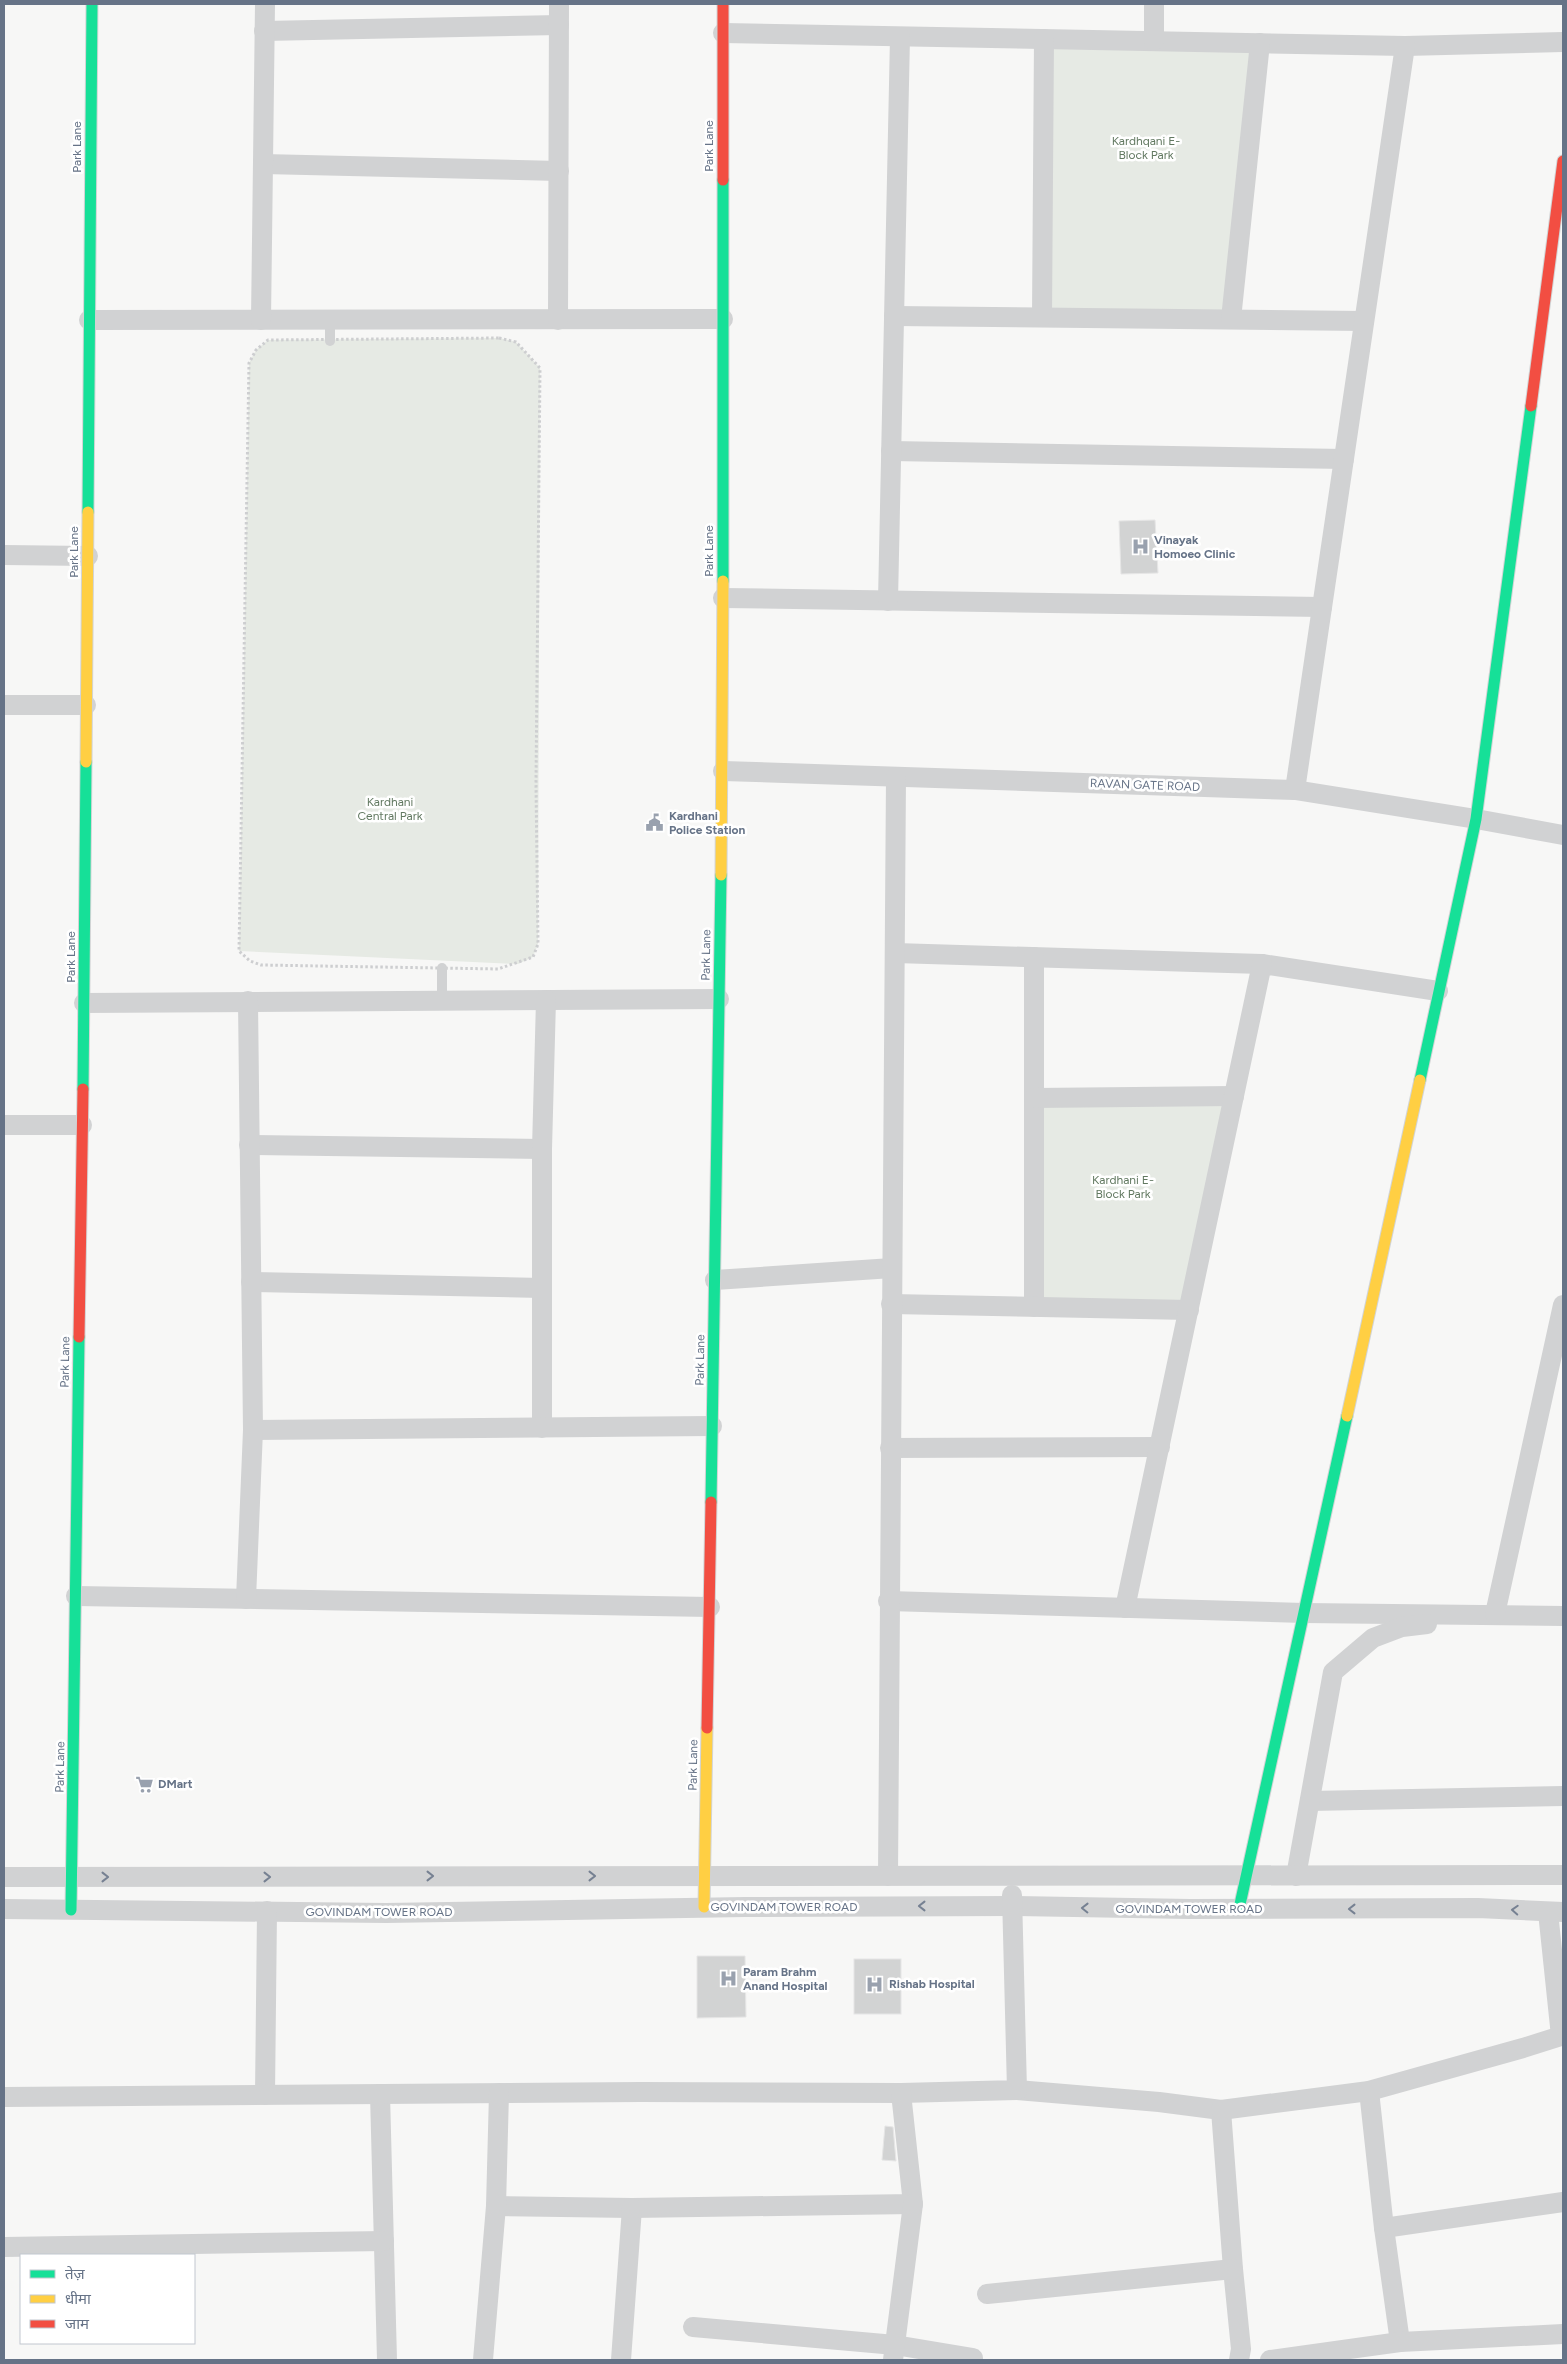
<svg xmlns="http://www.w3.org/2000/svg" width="1567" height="2364" font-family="Figtree,'Noto Sans Devanagari',sans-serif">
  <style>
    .green { fill: #e6eae4 }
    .building { fill: #d2d3d3; stroke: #e6e6e6 }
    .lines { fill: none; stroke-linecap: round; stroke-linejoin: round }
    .fast-casing { stroke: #d2d4d5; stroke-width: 13 }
    .slow-casing { stroke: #d2d4d5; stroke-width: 13 }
    .jam-casing { stroke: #d2d4d5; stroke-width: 13 }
    .path { stroke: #cdced0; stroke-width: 3; stroke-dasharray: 2.5 2.5; stroke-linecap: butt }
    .lane { stroke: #d1d2d3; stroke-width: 10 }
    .street { stroke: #d1d2d3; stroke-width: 20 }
    .fast { stroke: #16e098; stroke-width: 11 }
    .slow { stroke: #ffcf43; stroke-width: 11 }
    .jam { stroke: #f24e42; stroke-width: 11 }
    .oneway { stroke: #768192 }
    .labels { text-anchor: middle; stroke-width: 5; stroke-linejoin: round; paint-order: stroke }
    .park-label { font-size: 12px; fill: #627961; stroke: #fff }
    .street-label { font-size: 12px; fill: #667387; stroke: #fff }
    .poi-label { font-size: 12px; font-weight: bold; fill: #667387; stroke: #fff; text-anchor: start }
  </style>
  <rect width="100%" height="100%" fill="#f7f7f6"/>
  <!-- green -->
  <g class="green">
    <path d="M1044 39 1260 43 1231 319 1042 316Z"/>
    <path d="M499 338 516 342 540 368 538 944 533 957 518 964 239 951 249 363 256 350 268 340Z"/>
    <path d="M1234 1096 1189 1310 1034 1307V1098Z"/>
  </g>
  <!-- building -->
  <g class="building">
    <path d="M1155 520 1158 573 1121 574 1119 521Z"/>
    <path d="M697 1956H745L746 2017 697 2018Z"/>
    <rect x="854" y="1959" width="47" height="55"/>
    <path d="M885 2126 893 2127 896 2161 882 2160Z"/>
  </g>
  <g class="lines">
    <defs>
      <g id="fast">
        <path d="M723 180V581"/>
        <path d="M88 512 92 4"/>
        <path d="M1420 1080 1476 819 1531 406"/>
        <path d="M83 1089 86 762"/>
        <path d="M711 1502 721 875"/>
        <path d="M1239 1909 1347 1416"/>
        <path d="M71 1910 79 1337"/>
      </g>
      <g id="slow">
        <path d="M86 762 88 512"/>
        <path d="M721 875 723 581"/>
        <path d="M1347 1416 1420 1080"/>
        <path d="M704 1907 707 1728"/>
      </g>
      <g id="jam">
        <path d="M723 4V180"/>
        <path d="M1531 406 1563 161"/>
        <path d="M79 1337 83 1089"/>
        <path d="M707 1728 711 1502"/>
      </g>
    </defs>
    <!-- fast casing -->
    <use href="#fast" class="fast-casing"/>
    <!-- slow casing -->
    <use href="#slow" class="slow-casing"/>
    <!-- jam casing -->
    <use href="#jam" class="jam-casing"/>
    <!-- path -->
    <path class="path" d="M499 338 516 342 540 368 536 784 538 944 533 957 498 969 261 965 250 961 239 951 249 363 256 350 268 340Z"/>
    <!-- lane -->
    <g class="lane">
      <path d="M330 341V320"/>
      <path d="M442 968V1000"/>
    </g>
    <!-- street -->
    <g class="street">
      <path d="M264 31 559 25"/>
      <path d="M723 33 1405 46 1563 42"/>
      <path d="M1154 41V4"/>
      <path d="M263 164 559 171"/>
      <path d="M894 316 1364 321"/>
      <path d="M1042 316 1044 39"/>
      <path d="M1231 319 1260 43"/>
      <path d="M89 320 723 319"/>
      <path d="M261 320 265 4"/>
      <path d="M558 320 559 4"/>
      <path d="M891 451 1344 459"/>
      <path d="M4 555 88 556"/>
      <path d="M723 598 1322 607"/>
      <path d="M888 601 900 37"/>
      <path d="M4 705H86"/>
      <path d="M723 771 1295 790 1476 819 1563 835"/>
      <path d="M1295 790 1405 46"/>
      <path d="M895 953 1262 964 1438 991"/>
      <path d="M1034 957V1307"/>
      <path d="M84 1003 719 999"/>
      <path d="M1034 1098 1234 1096"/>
      <path d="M4 1125H82"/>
      <path d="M249 1145 542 1149"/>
      <path d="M715 1280 892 1268"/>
      <path d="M251 1282 542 1288"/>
      <path d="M891 1304 1189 1310"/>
      <path d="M542 1428V1149L546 1000"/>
      <path d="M253 1430 712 1426"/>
      <path d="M890 1448 1160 1447"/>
      <path d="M76 1596 710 1607"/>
      <path d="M246 1599 253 1430 248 1001"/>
      <path d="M888 1601 1304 1613 1563 1616"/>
      <path d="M1125 1608 1262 964"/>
      <path d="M1495 1614 1563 1305"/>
      <path d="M1310 1801 1563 1796"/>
      <path d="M888 1876 896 777"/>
      <path d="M1296 1876 1333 1672 1373 1638 1402 1627 1427 1624"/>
      <path d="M4 1877 1563 1875"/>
      <path d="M4 1909 386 1913 745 1907 1011 1906 1190 1909 1478 1908 1563 1912"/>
      <path d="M1017 2090 1159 2102 1221 2110 1233 2269 1241 2349 1239 2360"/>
      <path d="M1369 2091 1384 2228 1400 2342"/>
      <path d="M380 2094 387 2360"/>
      <path d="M265 2095 267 1911"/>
      <path d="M4 2097 641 2092 901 2093 1017 2090 1012 1895"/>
      <path d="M1221 2110 1369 2091 1523 2048 1561 2036 1548 1912"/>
      <path d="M496 2206 632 2208 913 2204 901 2093"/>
      <path d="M1384 2228 1563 2202"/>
      <path d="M4 2247 384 2241"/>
      <path d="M987 2294 1233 2269"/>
      <path d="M693 2327 895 2345 973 2358"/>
      <path d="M483 2360 496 2206 499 2093"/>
      <path d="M621 2360 632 2208"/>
      <path d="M893 2360 913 2204"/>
      <path d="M1270 2360 1400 2342 1563 2334"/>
    </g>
    <!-- fast -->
    <use href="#fast" class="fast"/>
    <!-- slow -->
    <use href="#slow" class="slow"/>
    <!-- jam -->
    <use href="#jam" class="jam"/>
  </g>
  <!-- one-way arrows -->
  <defs><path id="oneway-chevron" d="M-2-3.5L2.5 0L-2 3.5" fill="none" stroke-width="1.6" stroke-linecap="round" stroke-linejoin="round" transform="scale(1.25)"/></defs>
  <g class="oneway">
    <use href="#oneway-chevron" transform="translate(430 1876)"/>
    <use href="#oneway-chevron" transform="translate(592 1876)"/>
    <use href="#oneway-chevron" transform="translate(105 1877)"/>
    <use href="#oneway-chevron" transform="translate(267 1877)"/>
    <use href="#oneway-chevron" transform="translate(922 1906) rotate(180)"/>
    <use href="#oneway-chevron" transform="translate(1085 1908) rotate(-179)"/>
    <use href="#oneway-chevron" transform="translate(1352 1909) rotate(180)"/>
    <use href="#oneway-chevron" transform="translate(1515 1910) rotate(-177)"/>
  </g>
  <!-- icons -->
  <defs>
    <symbol id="hospital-bare" viewBox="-9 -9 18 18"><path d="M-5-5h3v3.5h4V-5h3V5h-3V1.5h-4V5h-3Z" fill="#99a1ae" stroke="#fff" stroke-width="2.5" paint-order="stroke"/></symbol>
    <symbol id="civic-bare" viewBox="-9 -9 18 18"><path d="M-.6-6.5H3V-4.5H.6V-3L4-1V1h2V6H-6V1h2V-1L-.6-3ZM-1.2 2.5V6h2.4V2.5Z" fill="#99a1ae" stroke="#fff" stroke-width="2.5" paint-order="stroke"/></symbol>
    <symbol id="supermarket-bare" viewBox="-9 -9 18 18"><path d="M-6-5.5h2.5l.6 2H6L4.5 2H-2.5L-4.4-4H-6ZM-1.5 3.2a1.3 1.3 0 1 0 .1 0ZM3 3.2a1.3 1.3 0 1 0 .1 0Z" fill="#99a1ae" stroke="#fff" stroke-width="2.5" paint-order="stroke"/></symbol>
  </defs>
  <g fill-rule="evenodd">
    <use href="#hospital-bare" x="1128" y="534" width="25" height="25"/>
    <use href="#civic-bare" x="642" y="810" width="25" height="25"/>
    <use href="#supermarket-bare" x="132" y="1772" width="25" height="25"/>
    <use href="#hospital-bare" x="716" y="1966" width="25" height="25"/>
    <use href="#hospital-bare" x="862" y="1972" width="25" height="25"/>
  </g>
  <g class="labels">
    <!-- park labels -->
    <g class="park-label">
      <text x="1146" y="145">Kardhqani E-<tspan x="1146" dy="14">Block Park</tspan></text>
      <text x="390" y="806">Kardhani<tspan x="390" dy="14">Central Park</tspan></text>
      <text x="1123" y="1184">Kardhani E-<tspan x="1123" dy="14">Block Park</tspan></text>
    </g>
    <!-- street labels -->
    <g class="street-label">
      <text transform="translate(709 146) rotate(-90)" y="4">Park Lane</text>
      <text transform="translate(77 147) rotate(-90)" y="4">Park Lane</text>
      <text transform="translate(709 551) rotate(-90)" y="4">Park Lane</text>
      <text transform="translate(74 552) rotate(-90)" y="4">Park Lane</text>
      <text transform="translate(1145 785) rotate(2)" y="4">RAVAN GATE ROAD</text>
      <text transform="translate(706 955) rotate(-89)" y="4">Park Lane</text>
      <text transform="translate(71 957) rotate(-90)" y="4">Park Lane</text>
      <text transform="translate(700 1360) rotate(-89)" y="4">Park Lane</text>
      <text transform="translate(65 1362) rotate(-89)" y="4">Park Lane</text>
      <text transform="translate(693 1765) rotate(-89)" y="4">Park Lane</text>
      <text transform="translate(60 1767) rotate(-89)" y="4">Park Lane</text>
      <text x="784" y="1911">GOVINDAM TOWER ROAD</text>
      <text x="1189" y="1913">GOVINDAM TOWER ROAD</text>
      <text x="379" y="1916">GOVINDAM TOWER ROAD</text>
    </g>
    <!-- poi labels -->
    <g class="poi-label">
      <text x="1154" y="544">Vinayak<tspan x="1154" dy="14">Homoeo Clinic</tspan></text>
      <text x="669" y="820">Kardhani<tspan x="669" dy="14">Police Station</tspan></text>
      <text x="158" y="1788">DMart</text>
      <text x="743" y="1976">Param Brahm<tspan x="743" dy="14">Anand Hospital</tspan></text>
      <text x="889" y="1988">Rishab Hospital</text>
    </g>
  </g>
  <!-- border -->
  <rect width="1567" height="2364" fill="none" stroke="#667387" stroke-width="10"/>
  <!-- legend -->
  <rect x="20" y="2254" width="175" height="90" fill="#ffffff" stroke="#c2c7cf"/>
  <rect x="30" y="2270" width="25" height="8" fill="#16e098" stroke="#c2c7cf"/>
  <text x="65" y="2279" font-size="15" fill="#667387">तेज़</text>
  <rect x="30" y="2295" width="25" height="8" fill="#ffcf43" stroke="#c2c7cf"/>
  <text x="65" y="2304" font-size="15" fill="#667387">धीमा</text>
  <rect x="30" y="2320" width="25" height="8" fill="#f24e42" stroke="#c2c7cf"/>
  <text x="65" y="2329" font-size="15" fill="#667387">जाम</text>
</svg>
